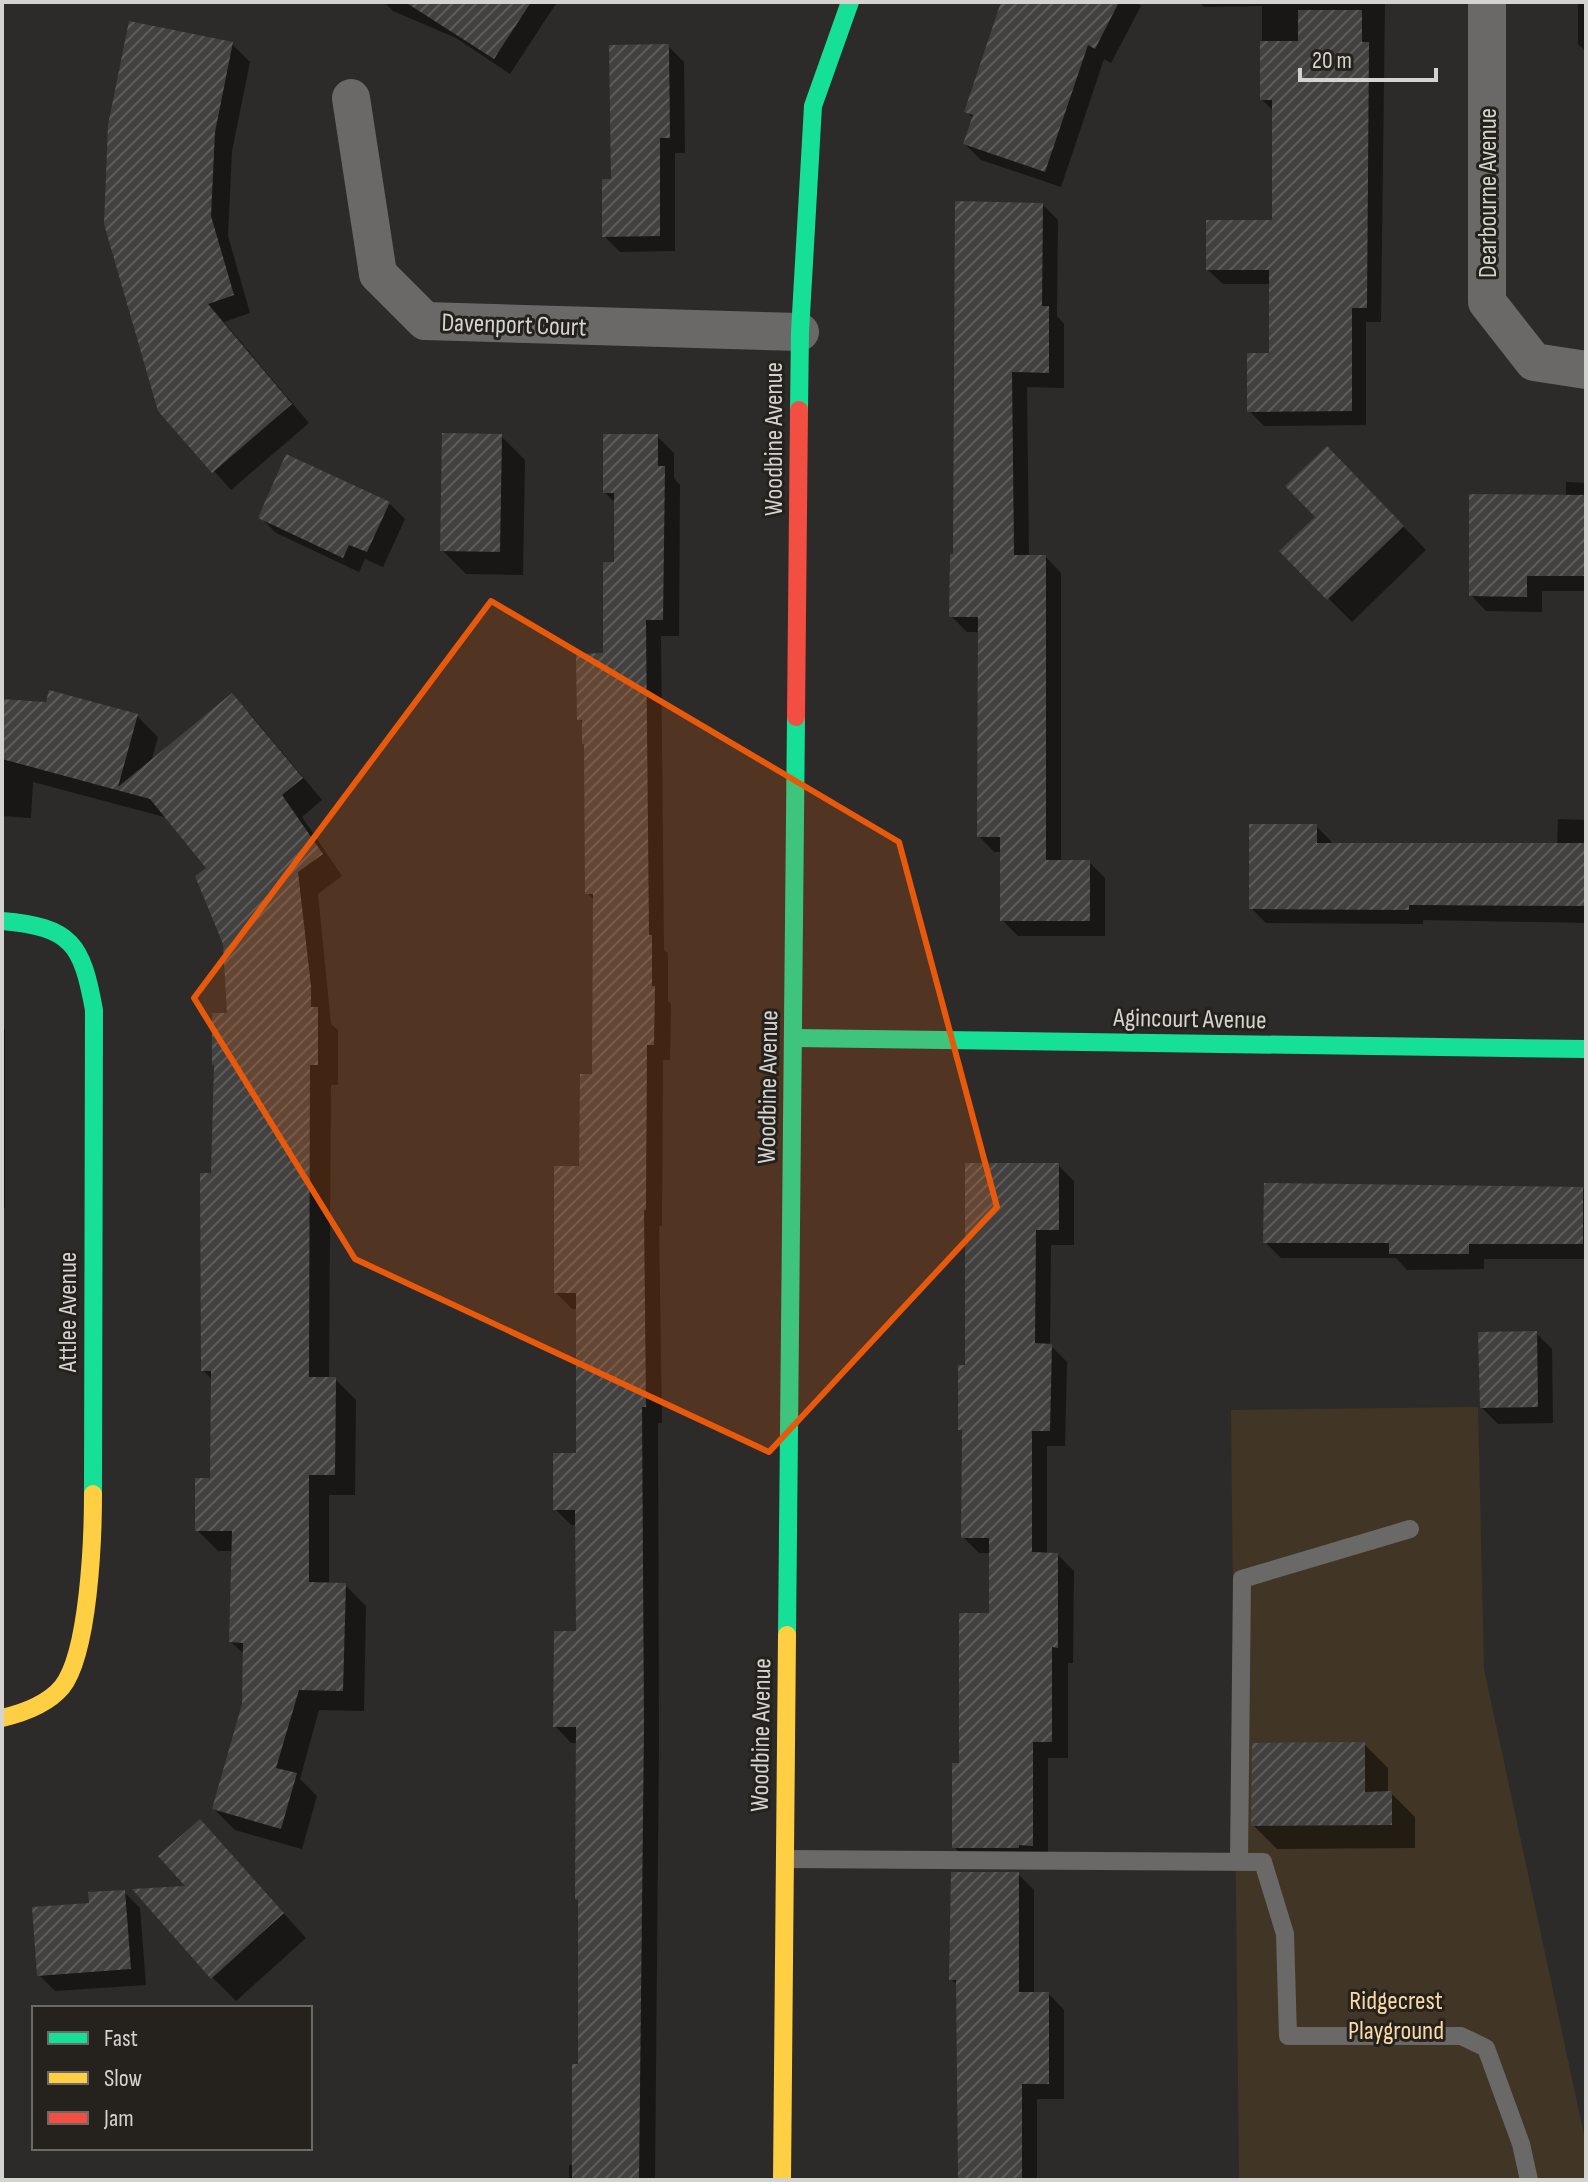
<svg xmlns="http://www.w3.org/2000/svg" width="1588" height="2182" font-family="'Sofia Sans Condensed',sans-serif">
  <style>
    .green { fill: #413625 }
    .shadow { fill: #0007 }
    .building { fill: url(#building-hatch) }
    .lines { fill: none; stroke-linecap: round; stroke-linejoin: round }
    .lane { stroke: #6a6967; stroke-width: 18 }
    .street { stroke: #6a6967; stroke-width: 38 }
    .fast { stroke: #16e098; stroke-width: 18 }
    .slow { stroke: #ffcf43; stroke-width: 18 }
    .jam { stroke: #f24e42; stroke-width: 18 }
    .marked { fill: #e8590c; fill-opacity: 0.2; stroke: #e8590c; stroke-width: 6; stroke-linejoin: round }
    .labels { text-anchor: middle; stroke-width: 6; stroke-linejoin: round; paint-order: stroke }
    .street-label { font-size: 26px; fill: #d5d3d0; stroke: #25221d }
    .park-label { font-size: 26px; fill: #fad9a6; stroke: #25221d }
  </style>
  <defs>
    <pattern id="building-hatch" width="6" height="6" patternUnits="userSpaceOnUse" patternTransform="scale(2)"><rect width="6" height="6" fill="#43413f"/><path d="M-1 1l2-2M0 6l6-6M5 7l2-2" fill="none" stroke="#5d5c5a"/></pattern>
  </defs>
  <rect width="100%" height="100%" fill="#2d2b29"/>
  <!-- green -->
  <path class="green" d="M1478 1407 1484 1669 1586 2144V2180H1239L1231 1410Z"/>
  <!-- shadow -->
  <g class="shadow">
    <path d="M384 2H557L510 74 456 38 393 11Z"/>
    <path d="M1007 2H1136L1141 6 1111 63 1104 59 1061 187 981 160 965 144 974 119 966 111Z"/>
    <path d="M1199 2H1385L1381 322H1366V425L1264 426 1249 411 1271 355V284H1223L1208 270 1274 222V111L1262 100V6L1204 7Z"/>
    <path d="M1578 2H1586V52L1578 44Z"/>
    <path d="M232 44 250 62 232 151 228 236 250 313 224 322 309 423 231 490 160 410Z"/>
    <path d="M668 46 684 62 685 153H675V251L620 252 604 236 613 181Z"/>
    <path d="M1586 74V165L1585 163Z"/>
    <path d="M1043 205 1058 220 1057 316 1064 324V388L1027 387 1029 557H1046L1061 573V862H1089L1105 878V936H1018L1002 920V852H994L979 836 980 632H967L951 616 955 556Z"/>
    <path d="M501 436 525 460 523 575 466 574 442 550Z"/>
    <path d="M657 436 674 453V478L680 485 679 636H661L664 950 668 953V1001L671 1004 670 1060H663L662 1226H659L662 1423H658L659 1744 655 2180H569V2165H574L580 2066 578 1743H571L555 1726 578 1633 577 1525H571L555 1509 578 1455V1309H572L556 1293 581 1168 594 1076 595 901 587 893 584 724 579 719 605 655 616 564V503L605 493Z"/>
    <path d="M1351 472 1426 550 1352 622 1282 552 1318 517Z"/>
    <path d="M1566 482 1586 483V591H1542V612L1486 611 1471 595 1566 497Z"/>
    <path d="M389 503 405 519 383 567 365 559 359 572 276 533 260 517Z"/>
    <path d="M232 696 253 717 322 800 302 817 342 876 318 894 331 1024 338 1030V1085H331L329 1379H335L356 1400 355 1495H329V1584L345 1585 366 1606 364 1711 319 1710 300 1779 317 1796 302 1849 235 1830 214 1809 244 1705 245 1655 231 1642 233 1551H218L197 1530 212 1480 213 1381 203 1370 213 1175 229 1015 225 944 209 868 168 818 33 782 31 818 2 816V701L137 716 158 737 151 762Z"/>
    <path d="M1558 819 1586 820V923L1423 920V924L1266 923 1251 908 1316 826 1331 841V845H1557Z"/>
    <path d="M2 1026 5 1030V1208H2Z"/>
    <path d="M1058 1165 1074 1181V1245H1051L1050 1345 1067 1362 1065 1446H1047V1555H1058L1074 1571 1073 1663H1068V1758H1048V1861L970 1863 954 1847 961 1765 991 1615V1553H979L963 1537 964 1433 960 1429 967 1367Z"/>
    <path d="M1266 1185 1586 1189V1259H1484V1269L1407 1270 1396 1258H1281L1265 1242Z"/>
    <path d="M1536 1333 1552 1349 1553 1423 1498 1424 1482 1408Z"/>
    <path d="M1364 1744 1388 1768V1793H1391L1415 1817V1848L1277 1849 1253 1825Z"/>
    <path d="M200 1821 306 1938 236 2001 212 1977 189 1888Z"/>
    <path d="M1018 1874 1034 1890V1994H1049L1064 2010V2099H1037V2180H960L958 1986 951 1979Z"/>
    <path d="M124 1892 140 1908 146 1985 55 1991 39 1975 91 1904Z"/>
  </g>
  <!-- building -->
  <g class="building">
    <path d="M405 2H531L494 59Z"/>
    <path d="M1001 2H1119L1095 49 1088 45 1045 172 963 144 973 115 964 112Z"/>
    <path d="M1298 10H1362V42H1369L1367 308H1352V411L1247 412V353H1269V270H1206V220H1272V100H1260V41H1298Z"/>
    <path d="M129 21 233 42 215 132 211 216 234 295 208 304 292 404 212 473 158 411 104 224 108 125Z"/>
    <path d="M669 44 670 138H660V236L602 237V179H611L609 45Z"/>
    <path d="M955 201 1043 203 1042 306H1049V373L1012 372 1014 555H1046V860H1090V921H1000V837H977L978 617H949L950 554H953Z"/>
    <path d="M442 433 502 434 500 552 440 551Z"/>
    <path d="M603 434H658V466H665L663 620H646L649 935H652V986H655L654 1045H647L646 1210H644L646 1407H642L644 1726 639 2180H572V2064H578V1900L575 1899 576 1727H553L554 1631H576L575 1510H553V1453H576V1293H554V1166H579L580 1074H592L593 894H585L584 744H582V720H577L576 654 603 653V562H614V493H603Z"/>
    <path d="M1327 446 1404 526 1327 600 1279 551 1315 517 1285 486Z"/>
    <path d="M286 454 390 502 367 552 349 545 343 558 258 518Z"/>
    <path d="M1469 494 1586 495V576H1527V597L1469 596Z"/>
    <path d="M49 690 138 714 118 787 232 693 303 778 282 795 323 854 298 872 311 986V1007H318V1065H310L309 1377H336L335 1475H309V1582L346 1583 343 1691 299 1690 276 1768 297 1773 281 1829 212 1809 242 1704 243 1643 229 1642 232 1531H195V1478H210L211 1371H201L200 1173H211L214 1065H212V1013H227L223 944 195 876 206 868 150 799 2 759V699L46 702Z"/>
    <path d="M1249 824H1317V843H1586V906L1409 905V910L1249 909Z"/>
    <path d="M965 1163H1059V1230H1036L1035 1343 1052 1344 1050 1431H1032V1552L1058 1553V1648L1052 1647V1742H1033V1846L1019 1845V1848H952V1763H959V1613H989V1538H961L962 1430H958V1365H965Z"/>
    <path d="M1264 1183 1583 1187V1244H1469V1254H1389V1243H1263Z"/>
    <path d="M1537 1331 1538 1407 1480 1408 1478 1332Z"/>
    <path d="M1365 1742V1792L1392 1791V1825L1251 1826 1252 1743Z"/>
    <path d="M200 1819 284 1913 211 1979 132 1889 185 1886 158 1856Z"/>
    <path d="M951 1872H1019V1992H1049V2084H1022V2180H958L956 1980H949Z"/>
    <path d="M125 1890 131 1969 37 1976 32 1907 89 1903 88 1892Z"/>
  </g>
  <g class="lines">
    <!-- lane -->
    <g class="lane">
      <path d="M785 1859 1263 1862 1285 1934 1288 2036H1461L1486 2048 1521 2144 1529 2180"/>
      <path d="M1239 1861 1242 1579 1410 1529"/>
    </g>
    <!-- street -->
    <g class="street">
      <path d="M1487 2V302L1534 362 1586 370"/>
      <path d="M351 98 378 274 425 321 800 332"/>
    </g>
    <!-- fast -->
    <g class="fast">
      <path d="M799 410 800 332 813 106 850 2"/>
      <path d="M2 921C72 927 82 944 94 1010L93 1494"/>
      <path d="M794 1038 1586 1049"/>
      <path d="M787 1635 796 717"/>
    </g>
    <!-- slow -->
    <g class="slow">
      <path d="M2 1718C23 1713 47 1705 62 1687 89 1653 93 1538 93 1494"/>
      <path d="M782 2180 787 1635"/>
    </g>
    <!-- jam -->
    <path class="jam" d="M796 717 799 410"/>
  </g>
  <!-- marked area -->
  <path class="marked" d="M491 601 899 842 997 1207 769 1452 355 1259 194 998Z"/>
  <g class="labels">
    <!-- street labels -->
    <g class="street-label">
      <text transform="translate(1487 193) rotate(-90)" y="9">Dearbourne Avenue</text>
      <text transform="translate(514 324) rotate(2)" y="9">Davenport Court</text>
      <text transform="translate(773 439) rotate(-90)" y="9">Woodbine Avenue</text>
      <text transform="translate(1190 1018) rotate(1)" y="9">Agincourt Avenue</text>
      <text transform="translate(767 1087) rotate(-89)" y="9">Woodbine Avenue</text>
      <text transform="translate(67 1312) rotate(-90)" y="9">Attlee Avenue</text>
      <text transform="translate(760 1735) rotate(-89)" y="9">Woodbine Avenue</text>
    </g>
    <!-- park labels -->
    <g class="park-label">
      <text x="1396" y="2009">Ridgecrest<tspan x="1396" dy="30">Playground</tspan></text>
    </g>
  </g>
  <!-- border -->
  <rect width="1588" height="2182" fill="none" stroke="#d5d3d0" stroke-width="8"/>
  <!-- legend -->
  <rect x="32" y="2006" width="280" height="144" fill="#25221d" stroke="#6b6965" stroke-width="2"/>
  <rect x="48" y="2032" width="40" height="12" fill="#16e098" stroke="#6b6965" stroke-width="2"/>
  <text x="104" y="2046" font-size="24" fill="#d5d3d0">Fast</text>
  <rect x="48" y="2072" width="40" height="12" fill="#ffcf43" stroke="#6b6965" stroke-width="2"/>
  <text x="104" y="2086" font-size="24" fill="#d5d3d0">Slow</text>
  <rect x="48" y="2112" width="40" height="12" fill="#f24e42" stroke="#6b6965" stroke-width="2"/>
  <text x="104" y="2126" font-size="24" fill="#d5d3d0">Jam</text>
  <!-- scale -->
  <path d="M1300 68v12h136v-12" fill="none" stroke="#d5d3d0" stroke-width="4"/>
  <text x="1312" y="68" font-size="24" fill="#d5d3d0" stroke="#25221d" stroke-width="6" paint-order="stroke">20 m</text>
</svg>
